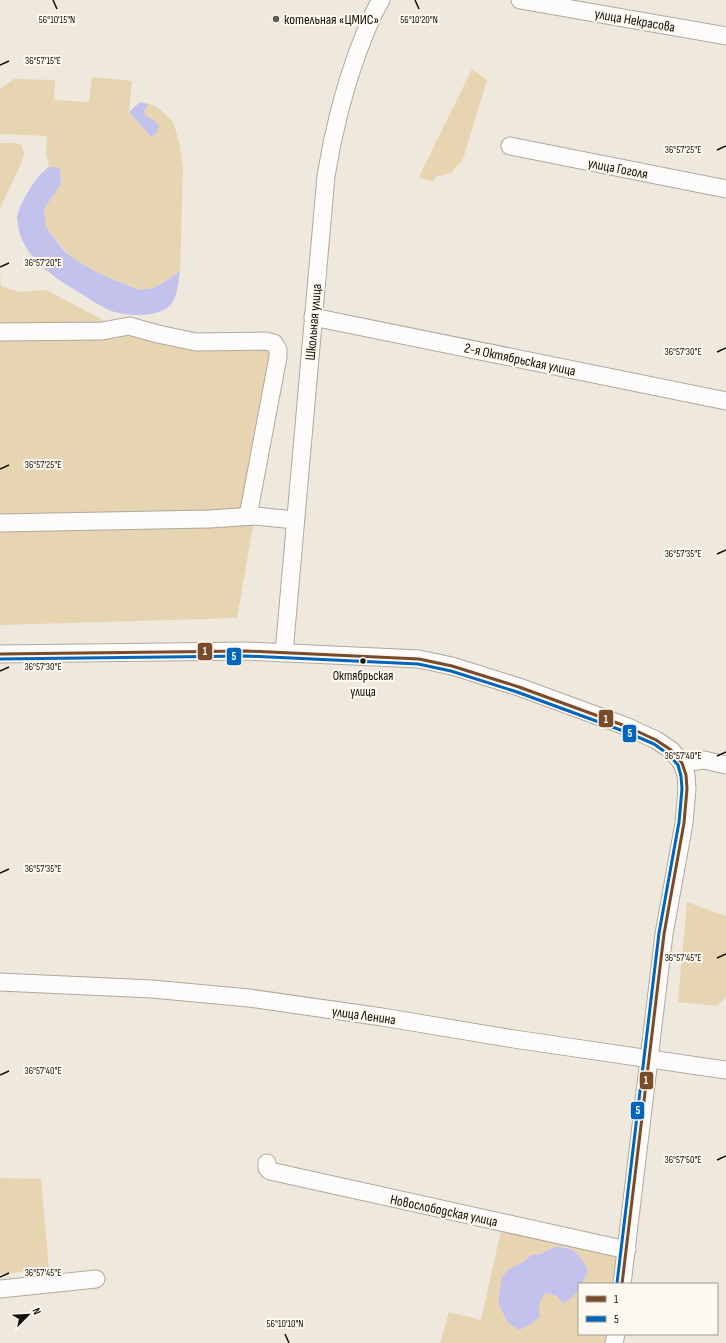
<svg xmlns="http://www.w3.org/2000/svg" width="726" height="1343" font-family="'Sofia Sans Condensed',sans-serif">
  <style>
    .green { fill: #e7d4b0 }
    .water { fill: #c3c2ec }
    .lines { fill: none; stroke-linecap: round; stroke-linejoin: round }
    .minor-casing { stroke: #aea89f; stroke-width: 19 }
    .minor { stroke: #fdfcfa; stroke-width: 17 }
    .bus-1-casing { stroke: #fdf8f0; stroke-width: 6 }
    .bus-2-casing { stroke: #fdf8f0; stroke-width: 6 }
    .bus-1 { stroke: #7a4b2a; stroke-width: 3 }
    .bus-2 { stroke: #0065bd; stroke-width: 3 }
    .ticks { fill: none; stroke: #130f08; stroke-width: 1.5 }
    .poi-dot { fill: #605b53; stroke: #fdf8f0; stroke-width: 1.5 }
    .bus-dot { fill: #130f08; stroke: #fdf8f0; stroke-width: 1.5 }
    .labels { text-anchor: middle; stroke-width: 4; stroke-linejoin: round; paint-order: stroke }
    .bus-label { font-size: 13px; fill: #130f08; stroke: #fdf8f0 }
    .poi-label { font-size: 14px; fill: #130f08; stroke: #fdf8f0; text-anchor: start }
    .street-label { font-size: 14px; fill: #130f08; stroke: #fdf8f0 }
    .ticks-label { font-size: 10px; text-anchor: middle; fill: #130f08; stroke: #fdf8f0; stroke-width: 4; stroke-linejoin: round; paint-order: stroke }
    .line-badge { stroke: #fdf8f0; stroke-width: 1.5 }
    .badge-label { font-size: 11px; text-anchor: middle; font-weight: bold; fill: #fff }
  </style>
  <rect width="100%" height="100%" fill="#efe8dd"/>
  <!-- green -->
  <g class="green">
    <path d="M472 69 487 80 463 159 451 173 435 177 433 182 419 177Z"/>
    <path d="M92 77 132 81 129 112 139 124 155 121 146 117 144 112 148 104 157 107 173 122 179 141 183 167 180 271 166 281 154 288 139 290 98 273 79 262 66 252 46 227 44 209 61 184 60 169 49 167 46 153 47 136 0 134V89L14 79 55 80 54 100 89 102Z"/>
    <path d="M0 143H13L21 145 24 154 21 164 0 208Z"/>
    <path d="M0 273 1 286 20 292 46 290 103 320V326L0 328Z"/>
    <path d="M136 336 257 346 272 350 245 513 0 518V338Z"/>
    <path d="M254 520 237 618 0 625V529Z"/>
    <path d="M687 902 726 916V997L717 1006 678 1002Z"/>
    <path d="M0 1178 41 1179 49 1269 0 1274Z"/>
    <path d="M502 1226 617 1254 614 1284H582L588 1270 577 1253 567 1247H554L541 1254 531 1255 525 1261 509 1269 539 1304 545 1292 557 1296 564 1304 579 1291V1334H607L606 1343H440L449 1312 481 1320Z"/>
  </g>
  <!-- water -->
  <g class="water">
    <path d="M140 102 148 104 144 112 146 116 155 121 159 126 157 133 151 137 129 112Z"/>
    <path d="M49 167 60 168 61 184 44 209 46 227 65 252 79 262 98 273 139 290 154 288 166 281 180 271C179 280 177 296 172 303 160 319 127 316 111 311 102 307 93 301 85 296 58 280 24 260 18 226 18 223 17 220 17 217 19 208 23 200 28 192 34 182 39 174 49 167Z"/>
    <path d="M554 1247C575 1247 578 1252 588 1270L582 1284H579V1291L564 1304 557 1296 545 1293 539 1304 540 1317 531 1324 519 1330 508 1323 499 1305V1294L502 1277 509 1269 525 1261 531 1255 541 1254Z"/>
  </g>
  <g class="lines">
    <defs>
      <g id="minor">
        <path d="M520 0 726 36"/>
        <path d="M510 146 726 189"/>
        <path d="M313 317 726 401"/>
        <path d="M0 332 102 331 129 326 158 334 196 342 265 341 274 343 278 350V357L248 516"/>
        <path d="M0 523 209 519 255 516 295 520"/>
        <path d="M284 653 326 176C333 133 343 92 358 51 365 34 371 16 381 0"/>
        <path d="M0 654 246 651 419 659 452 666 519 687 628 727 656 740 671 750 682 763 686 775 687 789 684 823 664 934 622 1284"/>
        <path d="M682 763 704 760 726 765"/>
        <path d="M0 982 152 989 249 998 382 1017 514 1039 726 1070"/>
        <path d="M267 1163V1168L270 1171 627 1250"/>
        <path d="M0 1289 96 1279"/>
        <path d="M614 1343 616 1334"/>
      </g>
    </defs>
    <!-- minor casing -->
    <use href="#minor" class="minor-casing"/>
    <!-- minor -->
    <use href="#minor" class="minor"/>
    <defs>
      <path id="bus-1" d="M0 654 246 651 419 659 452 666 519 687 628 727 656 740 671 750 682 763 686 775 687 789 684 823 664 934 622 1284"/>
      <path id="bus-2" d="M0 659 246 656 418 664 451 671 517 692 626 732 654 744 668 754 678 765 681 776 682 789 679 822 659 933 617 1283"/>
    </defs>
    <!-- bus-1 casing -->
    <use href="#bus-1" class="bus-1-casing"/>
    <!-- bus-2 casing -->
    <use href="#bus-2" class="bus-2-casing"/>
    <!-- bus-1 -->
    <use href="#bus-1" class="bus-1"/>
    <!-- bus-2 -->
    <use href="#bus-2" class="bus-2"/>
  </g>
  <!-- ticks -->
  <path class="ticks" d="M53 0 57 9M415 0 419 9M0 65 9 61M717 150 726 146M0 267 9 263M717 352 726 348M0 469 9 465M717 554 726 550M0 671 9 667M717 756 726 752M0 873 9 869M717 958 726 954M0 1075 9 1071M717 1160 726 1156M0 1277 9 1273M285 1334 289 1343"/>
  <!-- markers -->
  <circle class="poi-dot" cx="276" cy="19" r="4"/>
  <circle class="bus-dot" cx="363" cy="661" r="3.5"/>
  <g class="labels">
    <!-- bus labels -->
    <g class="bus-label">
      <text x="363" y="680">Октябрьская<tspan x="363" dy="16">улица</tspan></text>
    </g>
    <!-- poi labels -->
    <g class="poi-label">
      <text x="284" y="24">котельная «ЦМИС»</text>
    </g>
    <!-- street labels -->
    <g class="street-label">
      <text transform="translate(635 20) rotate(10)" y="5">улица Некрасова</text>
      <text transform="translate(618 168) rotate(11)" y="5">улица Гоголя</text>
      <text transform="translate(313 322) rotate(-85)" y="5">Школьная улица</text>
      <text transform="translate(520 359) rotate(12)" y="5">2-я Октябрьская улица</text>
      <text transform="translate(364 1015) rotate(8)" y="5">улица Ленина</text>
      <text transform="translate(444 1210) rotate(12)" y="5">Новослободская улица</text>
    </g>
  </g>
  <g class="ticks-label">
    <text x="57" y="23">56°10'15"N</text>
    <text x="419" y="23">56°10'20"N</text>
    <text x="43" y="64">36°57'15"E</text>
    <text x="683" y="153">36°57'25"E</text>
    <text x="43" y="266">36°57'20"E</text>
    <text x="683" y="355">36°57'30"E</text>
    <text x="43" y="468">36°57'25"E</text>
    <text x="683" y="557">36°57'35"E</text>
    <text x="43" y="670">36°57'30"E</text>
    <text x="683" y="759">36°57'40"E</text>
    <text x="43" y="872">36°57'35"E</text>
    <text x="683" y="961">36°57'45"E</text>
    <text x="43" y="1074">36°57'40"E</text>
    <text x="683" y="1163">36°57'50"E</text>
    <text x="43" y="1276">36°57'45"E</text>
    <text x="285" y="1327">56°10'10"N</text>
  </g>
  <g class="line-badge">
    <rect x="197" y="642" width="16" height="19" rx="4" fill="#7a4b2a"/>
    <rect x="226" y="647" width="16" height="19" rx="4" fill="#0065bd"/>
    <rect x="598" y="709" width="16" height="19" rx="4" fill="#7a4b2a"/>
    <rect x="622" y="724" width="15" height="19" rx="4" fill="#0065bd"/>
    <rect x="639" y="1071" width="15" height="19" rx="4" fill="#7a4b2a"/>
    <rect x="630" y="1101" width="15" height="19" rx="4" fill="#0065bd"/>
  </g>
  <g class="badge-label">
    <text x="205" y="655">1</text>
    <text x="234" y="660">5</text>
    <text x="606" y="723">1</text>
    <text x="630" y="737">5</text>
    <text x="646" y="1084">1</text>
    <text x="638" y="1114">5</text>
  </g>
  <!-- legend -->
  <rect x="578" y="1283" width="140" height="52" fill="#fdf8f0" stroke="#9f9b93"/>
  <rect x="586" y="1296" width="20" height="6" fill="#7a4b2a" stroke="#9f9b93"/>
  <text x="614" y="1303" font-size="12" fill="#130f08">1</text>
  <rect x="586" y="1316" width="20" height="6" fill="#0065bd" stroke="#9f9b93"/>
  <text x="614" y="1323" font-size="12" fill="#130f08">5</text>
  <!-- north arrow -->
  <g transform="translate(28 1315) rotate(66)" stroke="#fdf8f0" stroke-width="3" paint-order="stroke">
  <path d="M0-3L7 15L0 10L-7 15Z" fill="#130f08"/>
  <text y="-6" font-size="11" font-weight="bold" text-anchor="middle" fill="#130f08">N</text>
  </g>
</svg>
